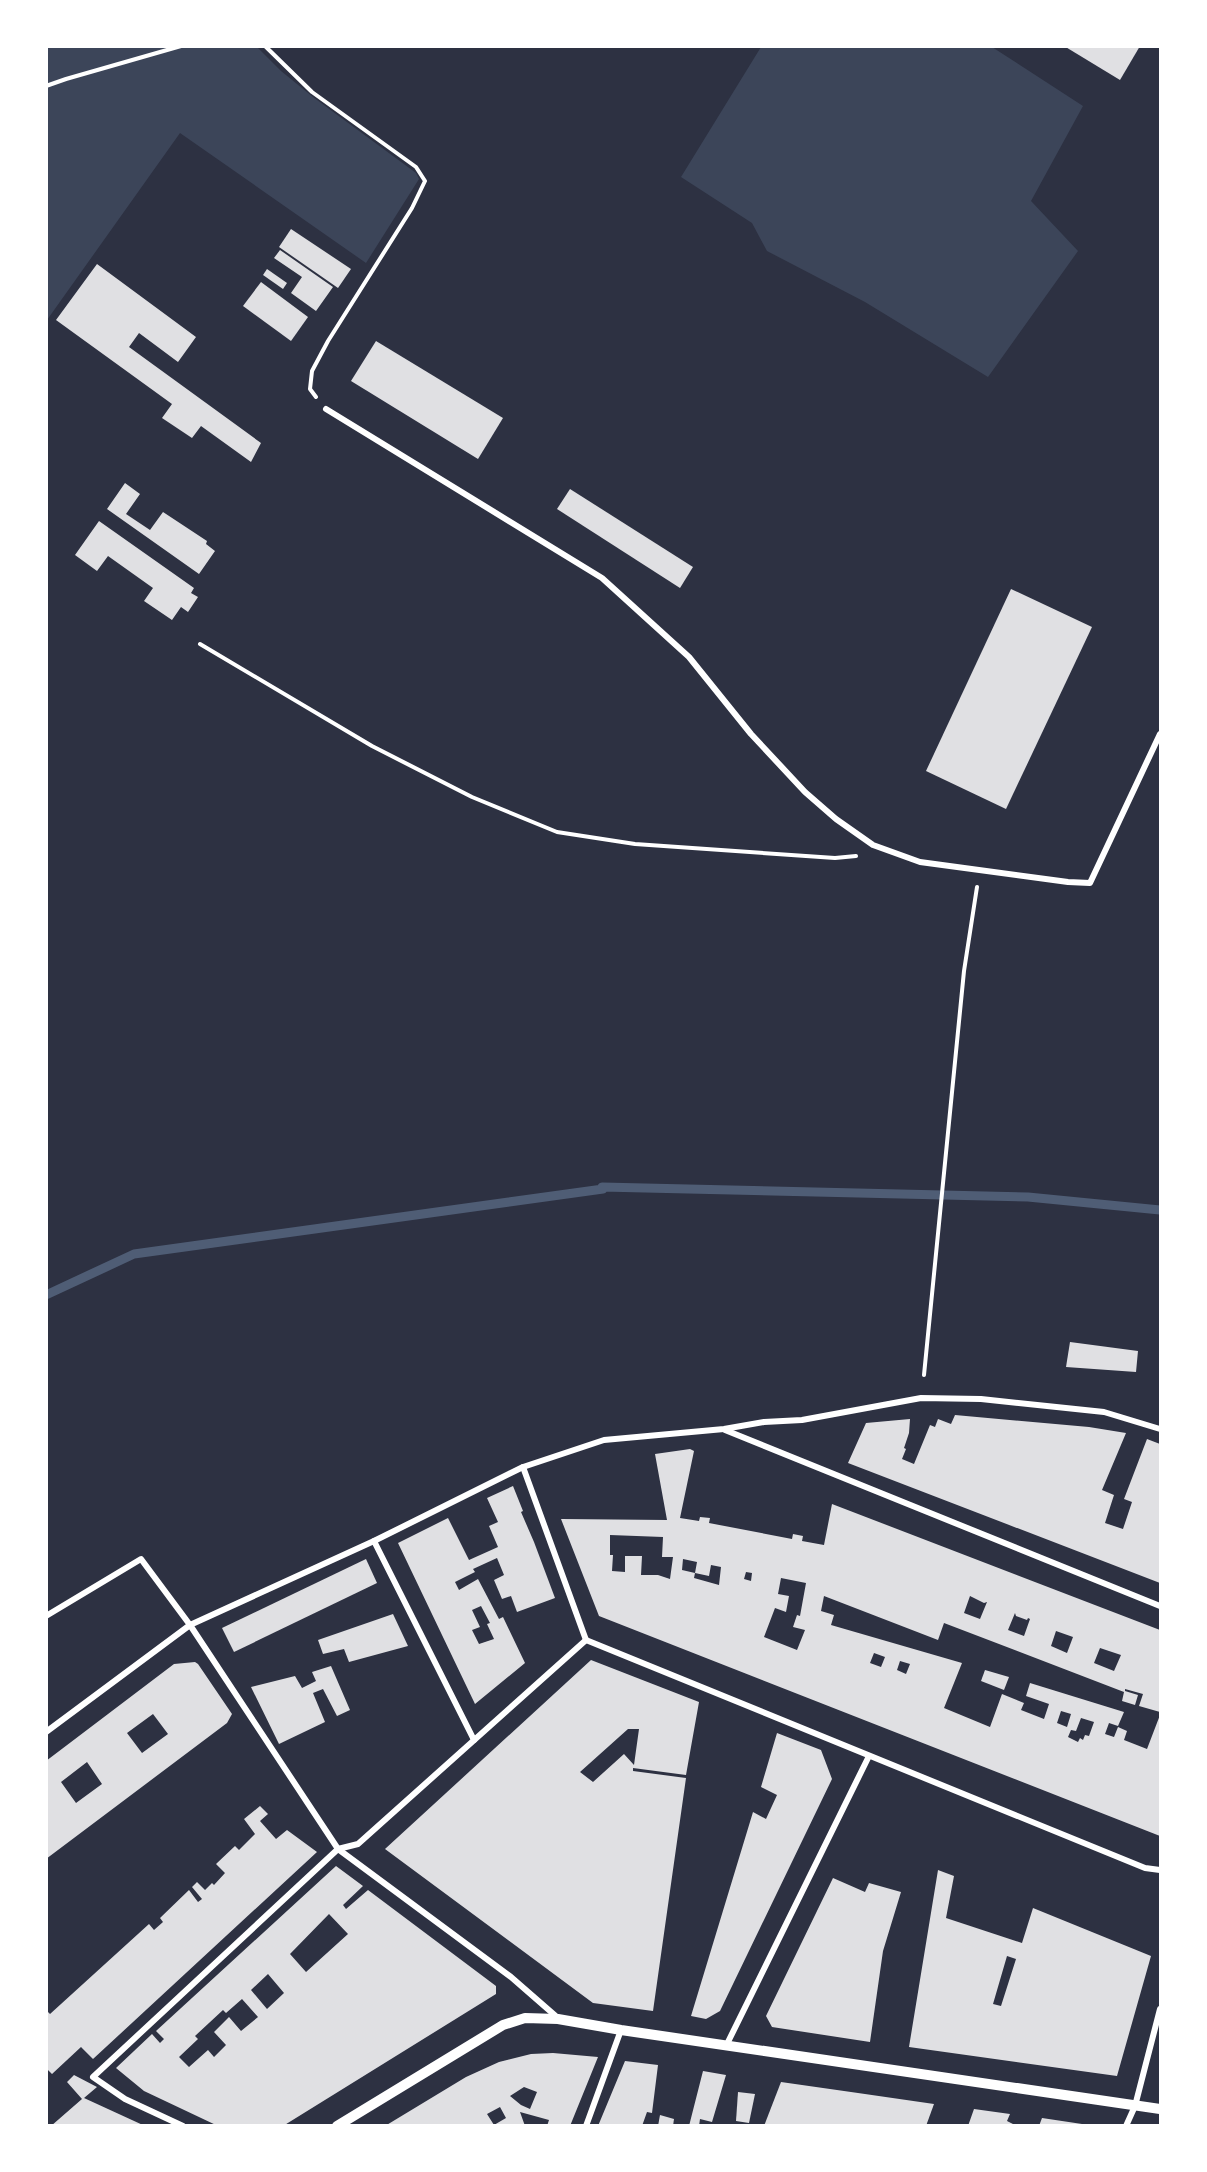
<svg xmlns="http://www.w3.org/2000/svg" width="1207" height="2172" font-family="Roboto,sans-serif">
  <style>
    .green { fill: #3c4559 }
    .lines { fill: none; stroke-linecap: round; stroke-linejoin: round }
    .stream { stroke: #4f5d75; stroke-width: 9 }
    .building { fill: #e0e0e3; fill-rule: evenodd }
    .path { stroke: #fff; stroke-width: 4 }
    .minor { stroke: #fff; stroke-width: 6 }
    .tertiary { stroke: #fff; stroke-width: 10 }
  </style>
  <rect width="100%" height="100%" fill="#2d3142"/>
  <!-- green -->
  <g class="green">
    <path d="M47 47H257L281 71 313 97 416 173 419 179 366 263 180 133 47 320Z"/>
    <path d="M761 47H992L1083 106 1031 201 1078 251 988 377 865 302 767 251 752 223 681 177Z"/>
  </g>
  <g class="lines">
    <!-- stream -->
    <path class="stream" d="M46 1295 134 1254 603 1189 602 1187 1028 1197 1160 1210"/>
  </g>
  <!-- building -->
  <g class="building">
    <path d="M1064 46H1140L1120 80Z"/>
    <path d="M291 229 351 269 338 288 279 247Z"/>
    <path d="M280 250 333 287 316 311 291 293 302 277 274 258Z"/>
    <path d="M97 264 196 337 178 362 139 333 129 347 261 443 251 462 201 426 192 438 162 418 172 404 56 320Z"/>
    <path d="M267 269 287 283 283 289 263 275Z"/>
    <path d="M261 282 308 317 291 341 243 306Z"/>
    <path d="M376 341 503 418 478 459 351 381Z"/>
    <path d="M125 483 140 494 126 514 150 530 163 512 207 541 206 544 215 551 199 574 107 509Z"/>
    <path d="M570 489 693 567 680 588 557 509Z"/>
    <path d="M99 521 194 588 191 593 198 597 188 612 181 607 172 620 144 601 153 588 108 556 97 571 75 555Z"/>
    <path d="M1011 589 1092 627 1006 809 926 771Z"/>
    <path d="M1070 1342 1138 1351 1136 1372 1066 1367Z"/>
    <path d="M955 1415 1089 1427 1126 1433 1102 1490 1114 1495 1105 1523 1123 1529 1132 1502 1124 1499 1147 1439 1160 1444V1583L848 1463 866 1423 910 1419 909 1433 904 1448 906 1449 902 1459 914 1464 930 1425 935 1427 938 1419 951 1424Z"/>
    <path d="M690 1449 694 1451 680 1518 699 1521 700 1517 710 1518 709 1523 792 1539 793 1534 803 1536 802 1541 824 1545 832 1504 1160 1630V1712L1139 1706 1143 1694 1125 1689V1691L1138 1695 1135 1705 1122 1701 1124 1692 944 1623 938 1640 824 1596 821 1611 834 1615 831 1625 962 1663 944 1708 990 1727 1002 1694 1024 1703 1021 1710 1044 1719 1049 1704 1026 1696 1030 1683 1124 1712 1118 1726 1109 1723 1105 1734 1114 1737 1118 1727 1127 1731 1124 1740 1147 1749 1160 1715V1836L599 1616 561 1519 667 1520 655 1454ZM610 1535 663 1537 662 1557H673L670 1579 658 1575H641L642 1556H625V1572L612 1571 613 1555H610ZM683 1559 697 1562 695 1573 682 1570ZM711 1565 721 1567 719 1585 694 1578 695 1573 709 1576ZM746 1572 752 1573 751 1581 744 1579ZM781 1578 806 1583 800 1616 797 1615 793 1627 805 1630 797 1650 764 1637 775 1608 786 1612 789 1596 778 1594ZM970 1596 984 1603 987 1602 980 1619 964 1613ZM1015 1613 1016 1616 1027 1620 1028 1618 1030 1619 1024 1636 1008 1630ZM1056 1631 1073 1637 1067 1653 1051 1646ZM1100 1648 1121 1655 1114 1671 1094 1663ZM874 1653 885 1657 881 1667 870 1663ZM900 1661 910 1664 906 1674 897 1670ZM1061 1711 1071 1714 1067 1727 1057 1723ZM1081 1718 1094 1722 1089 1736 1085 1735 1083 1740 1080 1738 1078 1742 1068 1737 1071 1730 1076 1731Z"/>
    <path d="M513 1486 523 1511 521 1512 534 1542 555 1598 517 1612 511 1596 502 1599 494 1580 504 1575 497 1558 473 1569 475 1572 455 1582 459 1590 478 1579 499 1619 503 1617 525 1663 475 1704 398 1543 448 1518 469 1560 498 1547 489 1526 498 1522 487 1498ZM481 1606 490 1623 487 1624 494 1639 479 1644 472 1630 480 1627 472 1610Z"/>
    <path d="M366 1559 377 1583 234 1652 222 1628Z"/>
    <path d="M393 1614 408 1646 349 1662 344 1649 323 1654 318 1640Z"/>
    <path d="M591 1660 699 1702 686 1775 633 1768V1771L686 1778 653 2011 593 2003 385 1849ZM628 1729H639L634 1765 624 1754 593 1782 580 1772Z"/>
    <path d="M195 1662 198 1664 232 1714 227 1723 46 1859V1761L174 1664ZM153 1714 168 1734 142 1753 127 1733ZM87 1762 102 1784 76 1803 61 1782Z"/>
    <path d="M331 1666 350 1710 337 1716 323 1689 313 1693 325 1722 279 1744 251 1687 295 1676 302 1688 316 1681 312 1672Z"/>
    <path d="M985 1670 1009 1677 1004 1690 981 1681Z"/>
    <path d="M777 1733 821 1750 832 1779 720 2011 706 2019 691 2016 753 1812 766 1819 777 1795 761 1787Z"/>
    <path d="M260 1806 268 1814 260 1821 276 1839 287 1830 317 1852 93 2059 81 2047 52 2074 46 2068V2010L50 2014 149 1924 154 1930 163 1922 160 1918 189 1890 198 1902 202 1899 192 1887 197 1882 205 1890 212 1883 214 1885 225 1873 216 1864 235 1846 239 1850 255 1834 244 1819Z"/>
    <path d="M336 1866 363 1886 343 1905 346 1909 368 1890 496 1986V1994L283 2126H218L144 2091 116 2068 152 2034 160 2043 164 2039 156 2031ZM329 1914 348 1934 306 1972 290 1954ZM268 1974 284 1993 267 2009 251 1990ZM242 1999 258 2017 241 2031 229 2017 214 2032 226 2045 214 2057 208 2050 189 2067 179 2057 198 2039 195 2036 223 2010 226 2013Z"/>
    <path d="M938 1870 954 1876 946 1918 1022 1943 1033 1908 1151 1956 1117 2076 909 2047ZM1007 1956 1016 1959 1001 2006 993 2004Z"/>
    <path d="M833 1878 865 1892 869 1883 901 1892 883 1951 870 2042 772 2027 766 2016Z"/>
    <path d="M553 2053 598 2057 570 2126H547L549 2120 520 2112 525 2126H385L466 2077 499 2062 531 2054ZM524 2087 537 2092 530 2109 521 2105 510 2096ZM500 2107 506 2118 494 2125 487 2114Z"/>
    <path d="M625 2061 658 2065 652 2113 647 2112 642 2126H598Z"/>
    <path d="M703 2071 726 2075 712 2122 700 2119 699 2126H689Z"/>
    <path d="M74 2075 97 2087 84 2098 145 2126H51L82 2099 67 2082Z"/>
    <path d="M781 2082 858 2093 934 2104 926 2126H764Z"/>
    <path d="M738 2092 755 2094 749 2123 736 2121Z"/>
    <path d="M974 2109 1010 2114 1007 2121 1017 2126H968Z"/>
    <path d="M660 2115 674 2119 673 2126H658Z"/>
    <path d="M1042 2118 1082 2124V2126H1039Z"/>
  </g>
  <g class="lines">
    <!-- path -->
    <g class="path">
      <path d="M265 46 312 92 416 167 425 181 412 208 328 341 312 371 310 389 316 397"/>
      <path d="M46 86 66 79 181 46"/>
      <path d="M200 644 372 746 472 797 557 832 635 844 835 858 856 856"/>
      <path d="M924 1375 964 971 977 887"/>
    </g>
    <!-- minor -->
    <g class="minor">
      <path d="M326 409 602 578 689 657 751 734 805 792 836 819 873 845 920 862 1068 882 1090 883 1160 734"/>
      <path d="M725 1430 1160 1606"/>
      <path d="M523 1467 586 1640"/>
      <path d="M374 1541 474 1740"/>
      <path d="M46 1616 141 1559 190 1625 338 1849 511 1977 558 2018"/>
      <path d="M586 1640 1145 1868 1160 1870"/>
      <path d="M46 1732 190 1625 374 1541 523 1467 604 1440 724 1429 764 1422 802 1420 921 1398 981 1399 1104 1412 1160 1429"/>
      <path d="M727 2044 869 1756"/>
      <path d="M183 2126 125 2099 93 2077 338 1849 358 1844 586 1640"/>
      <path d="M586 2126 621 2030"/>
      <path d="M1126 2126 1135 2106 1160 2009"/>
    </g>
    <!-- tertiary -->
    <path class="tertiary" d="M337 2126 503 2025 525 2018 558 2019 621 2030 1160 2109"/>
  </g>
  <!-- border -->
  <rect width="1207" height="2172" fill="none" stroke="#ffffff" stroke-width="96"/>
</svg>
